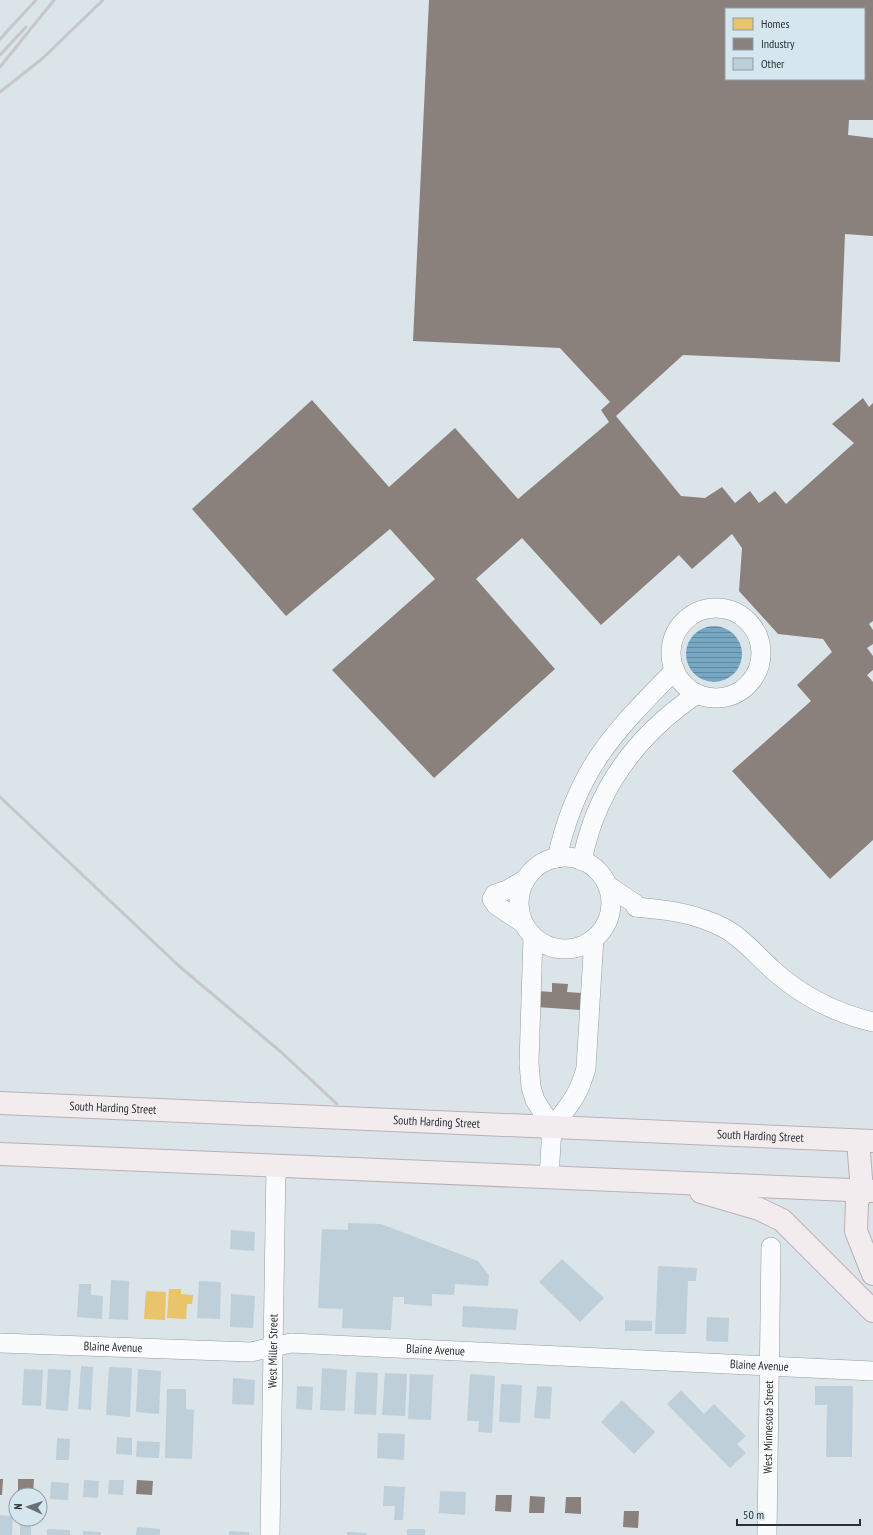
<svg xmlns="http://www.w3.org/2000/svg" width="873" height="1535" font-family="'PT Sans Narrow',sans-serif">
  <style>
    .water { fill: url(#water-rules) }
    .homes { fill: #e9c46a }
    .industry { fill: #8a817c; fill-rule: evenodd }
    .building { fill: #becfd9 }
    .lines { fill: none; stroke-linecap: round; stroke-linejoin: round }
    .street-casing { stroke: #969da1; stroke-width: 20 }
    .primary-casing { stroke: #b9b1b6; stroke-width: 24 }
    .street { stroke: #fafbfc; stroke-width: 19 }
    .primary { stroke: #f3ecef; stroke-width: 22 }
    .rail { stroke: #c5c7c9; stroke-width: 3 }
    .labels { text-anchor: middle; stroke-width: 4; stroke-linejoin: round; paint-order: stroke }
    .street-label { font-size: 12px; fill: #2a3034; stroke: #d5e6ef }
  </style>
  <defs>
    <pattern id="water-rules" width="6" height="5" patternUnits="userSpaceOnUse"><rect width="6" height="5" fill="#76a8c3"/><path d="M0 2.5h6" fill="none" stroke="#61899f"/></pattern>
  </defs>
  <rect width="100%" height="100%" fill="#dbe4e9"/>
  <!-- water -->
  <circle class="water" cx="714" cy="654" r="28"/>
  <!-- homes -->
  <g class="homes">
    <path d="M169 1289H181V1294L193 1295 192 1304H187L186 1319 167 1318Z"/>
    <path d="M146 1291 166 1292 165 1320 144 1319Z"/>
  </g>
  <!-- industry -->
  <g class="industry">
    <path d="M429 0H873V120H849L848 135 873 138V236L845 234 840 362 683 355 616 416 681 496 705 498 722 487 735 503 750 491 759 503 775 491 786 504 854 443 832 424 863 398 869 407 873 403V621L869 624 873 630V644L867 648 873 656V670L867 675 873 682V840L830 879 732 771 811 701 797 685 832 652 823 639 778 634 739 591 742 548 732 534 692 569 679 555 601 625 522 538 476 579 555 669 434 778 332 670 435 579 390 529 286 616 192 509 312 400 389 487 455 428 518 499 609 422 601 410 610 402 560 348 413 341ZM726 9H864V79H726Z"/>
    <path d="M552 983 568 984 567 992 581 993 580 1010 537 1007 538 991 552 992Z"/>
    <path d="M0 1479H3L2 1495H0Z"/>
    <path d="M18 1479H34L33 1495H18Z"/>
    <path d="M137 1480 153 1481 152 1495 136 1494Z"/>
    <path d="M496 1495H512L511 1512 495 1511Z"/>
    <path d="M530 1496 545 1497 544 1513H529Z"/>
    <path d="M566 1497H581V1514L565 1513Z"/>
    <path d="M624 1511H639L638 1528 623 1527Z"/>
  </g>
  <!-- building -->
  <g class="building">
    <path d="M348 1223 381 1224 478 1261 489 1275 488 1286 455 1284 454 1295 432 1294V1306L404 1304V1297H393L391 1330 342 1328 343 1309 318 1308 322 1229 348 1230Z"/>
    <path d="M231 1230 255 1232 254 1251 230 1249Z"/>
    <path d="M562 1259 604 1298 580 1322 539 1282Z"/>
    <path d="M658 1266 697 1268 696 1281H688L686 1334H655Z"/>
    <path d="M111 1280 129 1281 128 1320 109 1319Z"/>
    <path d="M199 1281 221 1282 220 1319 197 1318Z"/>
    <path d="M79 1284H91V1295L103 1296 102 1319 77 1317Z"/>
    <path d="M231 1294 255 1296 253 1328 230 1327Z"/>
    <path d="M463 1306 518 1309 516 1330 462 1327Z"/>
    <path d="M707 1317 729 1318 728 1342 706 1341Z"/>
    <path d="M625 1320 652 1321V1331H625Z"/>
    <path d="M81 1366 93 1367 91 1410 78 1409Z"/>
    <path d="M109 1367 132 1368 130 1417 106 1415Z"/>
    <path d="M322 1368 347 1370 345 1411 320 1410Z"/>
    <path d="M24 1369 43 1370 41 1406 22 1405Z"/>
    <path d="M48 1369 71 1370 68 1411 46 1409Z"/>
    <path d="M138 1369 161 1371 159 1414 136 1412Z"/>
    <path d="M356 1372 378 1373 376 1415 354 1414Z"/>
    <path d="M385 1373 407 1374 405 1416 382 1415Z"/>
    <path d="M410 1374 433 1375 431 1420 408 1419Z"/>
    <path d="M470 1374 495 1376 492 1433 478 1432 479 1421H467Z"/>
    <path d="M233 1378 255 1380 254 1405 232 1404Z"/>
    <path d="M501 1384 522 1385 520 1423 499 1422Z"/>
    <path d="M297 1386 313 1387 312 1410 296 1409Z"/>
    <path d="M537 1386 552 1387 550 1419 534 1418Z"/>
    <path d="M815 1386H853L852 1457H826L827 1405H815Z"/>
    <path d="M167 1389H186V1409L194 1410 192 1459 165 1458Z"/>
    <path d="M681 1390 704 1414 714 1404 746 1436 737 1444 746 1453 730 1468 667 1404Z"/>
    <path d="M622 1400 655 1432 634 1454 601 1422Z"/>
    <path d="M378 1433 405 1434 404 1460 377 1458Z"/>
    <path d="M117 1437 132 1438V1455L116 1454Z"/>
    <path d="M57 1438 70 1439 69 1460H56Z"/>
    <path d="M137 1441 160 1442 159 1458 136 1457Z"/>
    <path d="M84 1480 99 1481 98 1498 83 1497Z"/>
    <path d="M109 1480H124L123 1495 108 1494Z"/>
    <path d="M51 1482 69 1483 68 1500 50 1499Z"/>
    <path d="M384 1486 405 1487 403 1520H394L395 1506H383Z"/>
    <path d="M440 1491 466 1492 465 1515 439 1513Z"/>
    <path d="M0 1515 13 1516 12 1535H0Z"/>
    <path d="M20 1525 31 1526V1535H20Z"/>
    <path d="M137 1527 160 1529V1535H136Z"/>
    <path d="M47 1529 70 1530V1535H47Z"/>
    <rect x="407" y="1529" width="18" height="6"/>
    <path d="M83 1531 101 1532V1535H83Z"/>
    <path d="M229 1531 249 1532V1535H229Z"/>
    <path d="M347 1532 367 1533 366 1535H347Z"/>
  </g>
  <g class="lines">
    <defs>
      <g id="street">
        <circle cx="716" cy="653" r="45"/>
        <circle cx="565" cy="903" r="46"/>
        <path d="M557 858C577 769 613 733 675 670"/>
        <path d="M582 861C596 789 638 734 697 694"/>
        <path d="M607 885 634 903 636 907"/>
        <path d="M636 907C668 910 695 913 724 928 743 938 758 957 774 971 803 997 835 1013 873 1022"/>
        <path d="M523 923 496 905 492 899 495 894 507 890 526 879"/>
        <path d="M533 937 529 1063 531 1087 535 1100 552 1127 549 1178"/>
        <path d="M552 1127C569 1106 579 1095 586 1068L594 938"/>
        <path id="s1" d="M0 1343 251 1352 291 1343 873 1371"/>
        <path id="s2" d="M270 1535 276 1166"/>
        <path id="s3" d="M767 1535 771 1247"/>
      </g>
      <g id="primary">
        <path id="s4" d="M0 1103 873 1141"/>
        <path d="M858 1141 862 1191 857 1202 856 1231 873 1274"/>
        <path d="M0 1154 873 1191"/>
        <path d="M701 1192 759 1209 782 1220 873 1311"/>
      </g>
    </defs>
    <!-- street casing -->
    <use href="#street" class="street-casing"/>
    <!-- primary casing -->
    <use href="#primary" class="primary-casing"/>
    <!-- street -->
    <use href="#street" class="street"/>
    <!-- primary -->
    <use href="#primary" class="primary"/>
    <!-- rail -->
    <g class="rail">
      <path d="M0 39 36 0"/>
      <path d="M0 55 26 27"/>
      <path d="M0 67 54 0"/>
      <path d="M0 92 43 58 103 0"/>
      <path d="M0 797 179 966 281 1052 337 1104"/>
    </g>
  </g>
  <g class="labels">
    <!-- street labels -->
    <g class="street-label">
      <text dy="4" stroke="none"><textPath href="#s4" startOffset="113">South Harding Street</textPath></text>
      <text dy="4" stroke="none"><textPath href="#s4" startOffset="437">South Harding Street</textPath></text>
      <text dy="4" stroke="none"><textPath href="#s4" startOffset="761">South Harding Street</textPath></text>
      <text dy="4" stroke="none"><textPath href="#s1" startOffset="113">Blaine Avenue</textPath></text>
      <text dy="4" stroke="none"><textPath href="#s1" startOffset="437">Blaine Avenue</textPath></text>
      <text dy="4" stroke="none"><textPath href="#s2" startOffset="184">West Miller Street</textPath></text>
      <text dy="4" stroke="none"><textPath href="#s1" startOffset="761">Blaine Avenue</textPath></text>
      <text dy="4" stroke="none"><textPath href="#s3" startOffset="108">West Minnesota Street</textPath></text>
    </g>
  </g>
  <!-- legend -->
  <rect x="725" y="8" width="140" height="72" fill="#d5e6ef" stroke="#919da4"/>
  <rect x="733" y="18" width="20" height="12" fill="#e9c46a" stroke="#919da4"/>
  <text x="761" y="28" font-size="12" fill="#2a3034">Homes</text>
  <rect x="733" y="38" width="20" height="12" fill="#8a817c" stroke="#919da4"/>
  <text x="761" y="48" font-size="12" fill="#2a3034">Industry</text>
  <rect x="733" y="58" width="20" height="12" fill="#becfd9" stroke="#919da4"/>
  <text x="761" y="68" font-size="12" fill="#2a3034">Other</text>
  <!-- north arrow -->
  <g transform="translate(28 1507) rotate(273)"><circle r="19" fill="#d5e6ef" stroke="#919da4"/>
  <path d="M0-3L7 15L0 10L-7 15Z" fill="#686f73"/>
  <text y="-6" font-size="11" font-weight="bold" text-anchor="middle" fill="#2a3034">N</text>
  </g>
  <!-- scale -->
  <path d="M737 1519v6h123v-6" fill="none" stroke="#2a3034" stroke-width="2"/>
  <text x="743" y="1519" font-size="12" fill="#2a3034" stroke="#d5e6ef" stroke-width="3" paint-order="stroke">50 m</text>
</svg>
